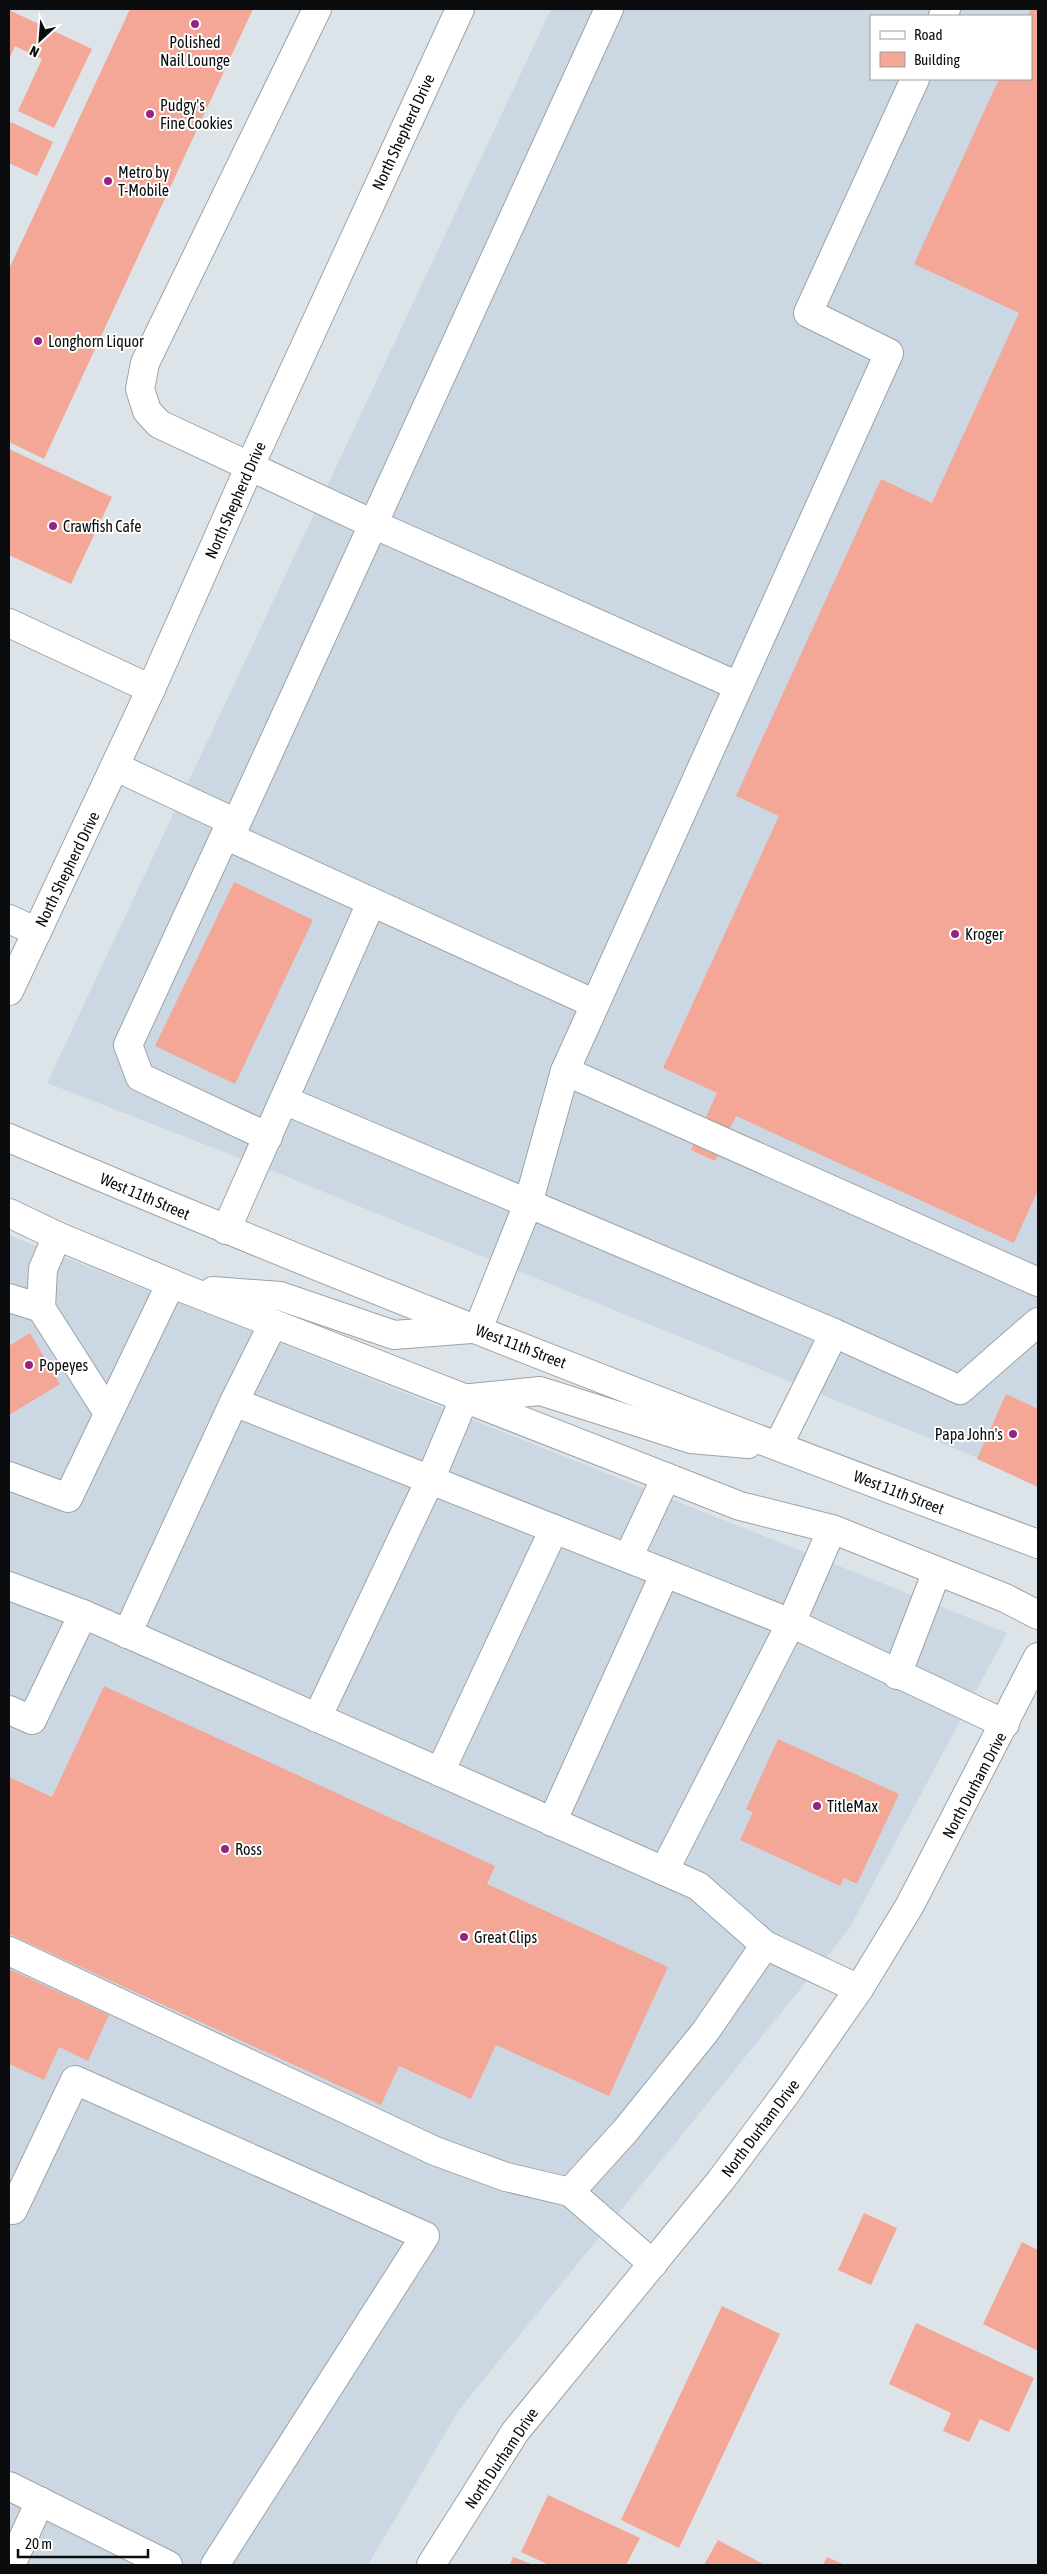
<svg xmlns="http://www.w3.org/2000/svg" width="1047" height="2574" font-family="'Asap Condensed',sans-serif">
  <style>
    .built { fill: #cbd8e3; fill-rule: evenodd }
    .building { fill: #f4a796 }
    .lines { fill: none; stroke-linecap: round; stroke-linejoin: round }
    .minor-casing { stroke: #9ca3a8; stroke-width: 30 }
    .major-casing { stroke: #9ca3a8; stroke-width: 30 }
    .minor { stroke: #fff; stroke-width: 28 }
    .major { stroke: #fff; stroke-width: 28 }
    .poi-dot { fill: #962381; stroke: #fff; stroke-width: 2 }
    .labels { text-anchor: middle; stroke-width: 4; stroke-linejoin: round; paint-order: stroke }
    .poi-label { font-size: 16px; fill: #0a0c0e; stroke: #fff; text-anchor: start }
    .street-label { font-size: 16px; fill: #0a0c0e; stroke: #fff }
  </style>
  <rect width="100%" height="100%" fill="#dde4e9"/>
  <!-- built -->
  <g class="built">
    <path d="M551 9H1038V1480L970 1455 275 1172 47 1083ZM871 16H1031V79H871Z"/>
    <path d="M9 1235 1007 1633 849 1929 459 2410 368 2565H9Z"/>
  </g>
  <!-- building -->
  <g class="building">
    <path d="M130 9H253L44 459 9 442V269Z"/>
    <path d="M1031 9H1038V1190L1014 1243 736 1116 715 1161 691 1150 717 1093 663 1068 779 816 736 796 881 479 932 503 1019 313 914 264 999 79H1031V16H1028Z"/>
    <path d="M9 10 92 49 54 128 18 111 42 59 15 46 9 60Z"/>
    <path d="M11 122 53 142 37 176 9 163V127Z"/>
    <path d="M9 449 112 497 71 584 9 555Z"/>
    <path d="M234 882 313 920 235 1084 155 1046Z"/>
    <path d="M30 1333 60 1384 9 1415V1346Z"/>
    <path d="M1006 1394 1038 1409V1487L977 1459Z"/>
    <path d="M104 1686 495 1866 487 1884 668 1967 609 2096 496 2045 471 2099 399 2066 381 2105 9 1934V1777L52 1797Z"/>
    <path d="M778 1739 899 1794 857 1884 844 1878 840 1886 740 1840 753 1812 746 1809Z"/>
    <path d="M9 1969 109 2015 88 2061 59 2047 44 2080 9 2064Z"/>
    <path d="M864 2213 897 2228 871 2285 838 2270Z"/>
    <path d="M1022 2242 1038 2250V2351L983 2324Z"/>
    <path d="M722 2306 780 2334 679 2548 621 2520Z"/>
    <path d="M916 2323 1034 2378 1009 2432 980 2419 969 2442 943 2431 951 2413 889 2384Z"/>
    <path d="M548 2495 640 2538 626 2565H549L521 2552Z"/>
    <path d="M718 2540 765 2565H704Z"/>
    <path d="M513 2557 534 2565H510Z"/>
    <path d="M827 2557 845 2565H823Z"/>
  </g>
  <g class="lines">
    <defs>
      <g id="minor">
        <path d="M317 9 145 363 140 389 147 411 159 424 373 524 738 686"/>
        <path d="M943 16 946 9"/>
        <path d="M9 623 151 689"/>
        <path d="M116 767 236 823"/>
        <path d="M230 837 609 9"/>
        <path d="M9 919 37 932"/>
        <path d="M565 1071 1038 1282"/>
        <path d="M284 1100 834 1333 960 1390 1038 1322"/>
        <path d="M268 1137 140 1077 128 1045 225 835 595 1004"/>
        <path d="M226 1230 371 903"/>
        <path d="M57 1236 43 1269 41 1308 108 1413"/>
        <path d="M9 1298 41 1308"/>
        <path d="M478 1329 528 1204 565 1071 889 353 808 313 915 79"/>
        <path d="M234 1402 791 1623 1005 1724"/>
        <path d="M778 1446 834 1333"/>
        <path d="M9 1476 68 1498 171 1283"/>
        <path d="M628 1558 666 1477"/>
        <path d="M9 1586 83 1614 698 1886 765 1945 859 1989"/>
        <path d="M127 1634 234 1402 273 1324"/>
        <path d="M897 1675 937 1571"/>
        <path d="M9 1710 32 1720 83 1614"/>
        <path d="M317 1718 430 1480 464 1399"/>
        <path d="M440 1772 554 1529"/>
        <path d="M552 1822 665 1573"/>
        <path d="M664 1871 791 1623 832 1529"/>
        <path d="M9 1951 435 2151 506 2177 570 2192 626 2130 705 2032 765 1945"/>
        <path d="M570 2192 653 2264"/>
        <path d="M9 2208 13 2210 75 2080 425 2236 215 2565"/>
        <path d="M9 2486 168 2565"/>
        <path d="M11 2565 40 2501"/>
      </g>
      <g id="major">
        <path d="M9 991 151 689 249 468 460 9"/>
        <path d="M9 1138C348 1283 692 1416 1038 1544"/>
        <path d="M9 1213 57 1236 185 1289 740 1506 832 1529 1005 1598 1038 1615"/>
        <path d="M213 1291 280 1296 394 1335 471 1329"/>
        <path d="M471 1398 540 1391 691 1439 748 1444"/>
        <path d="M431 2565 515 2432 721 2180 787 2092 859 1989 910 1905 1038 1657"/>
      </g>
    </defs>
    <!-- minor casing -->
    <use href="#minor" class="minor-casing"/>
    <!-- major casing -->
    <use href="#major" class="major-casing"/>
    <!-- minor -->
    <use href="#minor" class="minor"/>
    <!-- major -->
    <use href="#major" class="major"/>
  </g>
  <!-- markers -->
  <g class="poi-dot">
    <circle cx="195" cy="24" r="5"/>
    <circle cx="150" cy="114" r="5"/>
    <circle cx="108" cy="181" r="5"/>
    <circle cx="38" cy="341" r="5"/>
    <circle cx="53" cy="526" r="5"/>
    <circle cx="955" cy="934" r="5"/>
    <circle cx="29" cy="1365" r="5"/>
    <circle cx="1013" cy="1434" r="5"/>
    <circle cx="817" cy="1806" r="5"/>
    <circle cx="225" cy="1849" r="5"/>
    <circle cx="464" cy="1937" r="5"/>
  </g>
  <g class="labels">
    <!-- poi labels -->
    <g class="poi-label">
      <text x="195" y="48" text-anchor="middle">Polished<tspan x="195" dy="18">Nail Lounge</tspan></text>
      <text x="160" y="111">Pudgy's<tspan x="160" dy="18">Fine Cookies</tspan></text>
      <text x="118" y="178">Metro by<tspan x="118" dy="18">T-Mobile</tspan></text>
      <text x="48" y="347">Longhorn Liquor</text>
      <text x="63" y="532">Crawfish Cafe</text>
      <text x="965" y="940">Kroger</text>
      <text x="39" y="1371">Popeyes</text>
      <text x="1003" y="1440" text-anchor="end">Papa John's</text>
      <text x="827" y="1812">TitleMax</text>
      <text x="235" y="1855">Ross</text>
      <text x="474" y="1943">Great Clips</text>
    </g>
    <!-- street labels -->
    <g class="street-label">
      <text transform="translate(403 132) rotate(-65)" y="6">North Shepherd Drive</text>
      <text transform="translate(235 500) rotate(-66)" y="6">North Shepherd Drive</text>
      <text transform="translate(67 869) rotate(-64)" y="6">North Shepherd Drive</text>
      <text transform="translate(145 1196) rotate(23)" y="6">West 11th Street</text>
      <text transform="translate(521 1346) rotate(21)" y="6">West 11th Street</text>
      <text transform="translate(899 1492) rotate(21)" y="6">West 11th Street</text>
      <text transform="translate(974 1785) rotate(-62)" y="6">North Durham Drive</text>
      <text transform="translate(760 2128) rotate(-53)" y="6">North Durham Drive</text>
      <text transform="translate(501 2458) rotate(-56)" y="6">North Durham Drive</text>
    </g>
  </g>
  <!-- border -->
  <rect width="1047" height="2574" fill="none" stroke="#0a0c0e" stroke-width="20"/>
  <!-- legend -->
  <rect x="870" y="15" width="162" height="65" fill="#ffffff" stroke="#9d9e9f"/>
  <rect x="880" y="31" width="25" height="8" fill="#ffffff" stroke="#9d9e9f"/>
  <text x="914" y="40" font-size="15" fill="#0a0c0e">Road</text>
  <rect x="880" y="52" width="25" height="15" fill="#f4a796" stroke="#9d9e9f"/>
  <text x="914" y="65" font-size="15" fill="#0a0c0e">Building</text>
  <!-- north arrow -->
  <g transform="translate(40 40) rotate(206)" stroke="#ffffff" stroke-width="4" paint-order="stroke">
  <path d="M0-4L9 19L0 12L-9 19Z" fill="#0a0c0e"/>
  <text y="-8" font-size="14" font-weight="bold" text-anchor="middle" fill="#0a0c0e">N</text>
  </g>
  <!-- scale -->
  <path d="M18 2549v8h130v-8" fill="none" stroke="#0a0c0e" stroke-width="2.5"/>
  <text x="25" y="2549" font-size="15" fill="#0a0c0e" stroke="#ffffff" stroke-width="4" paint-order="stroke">20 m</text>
</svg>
